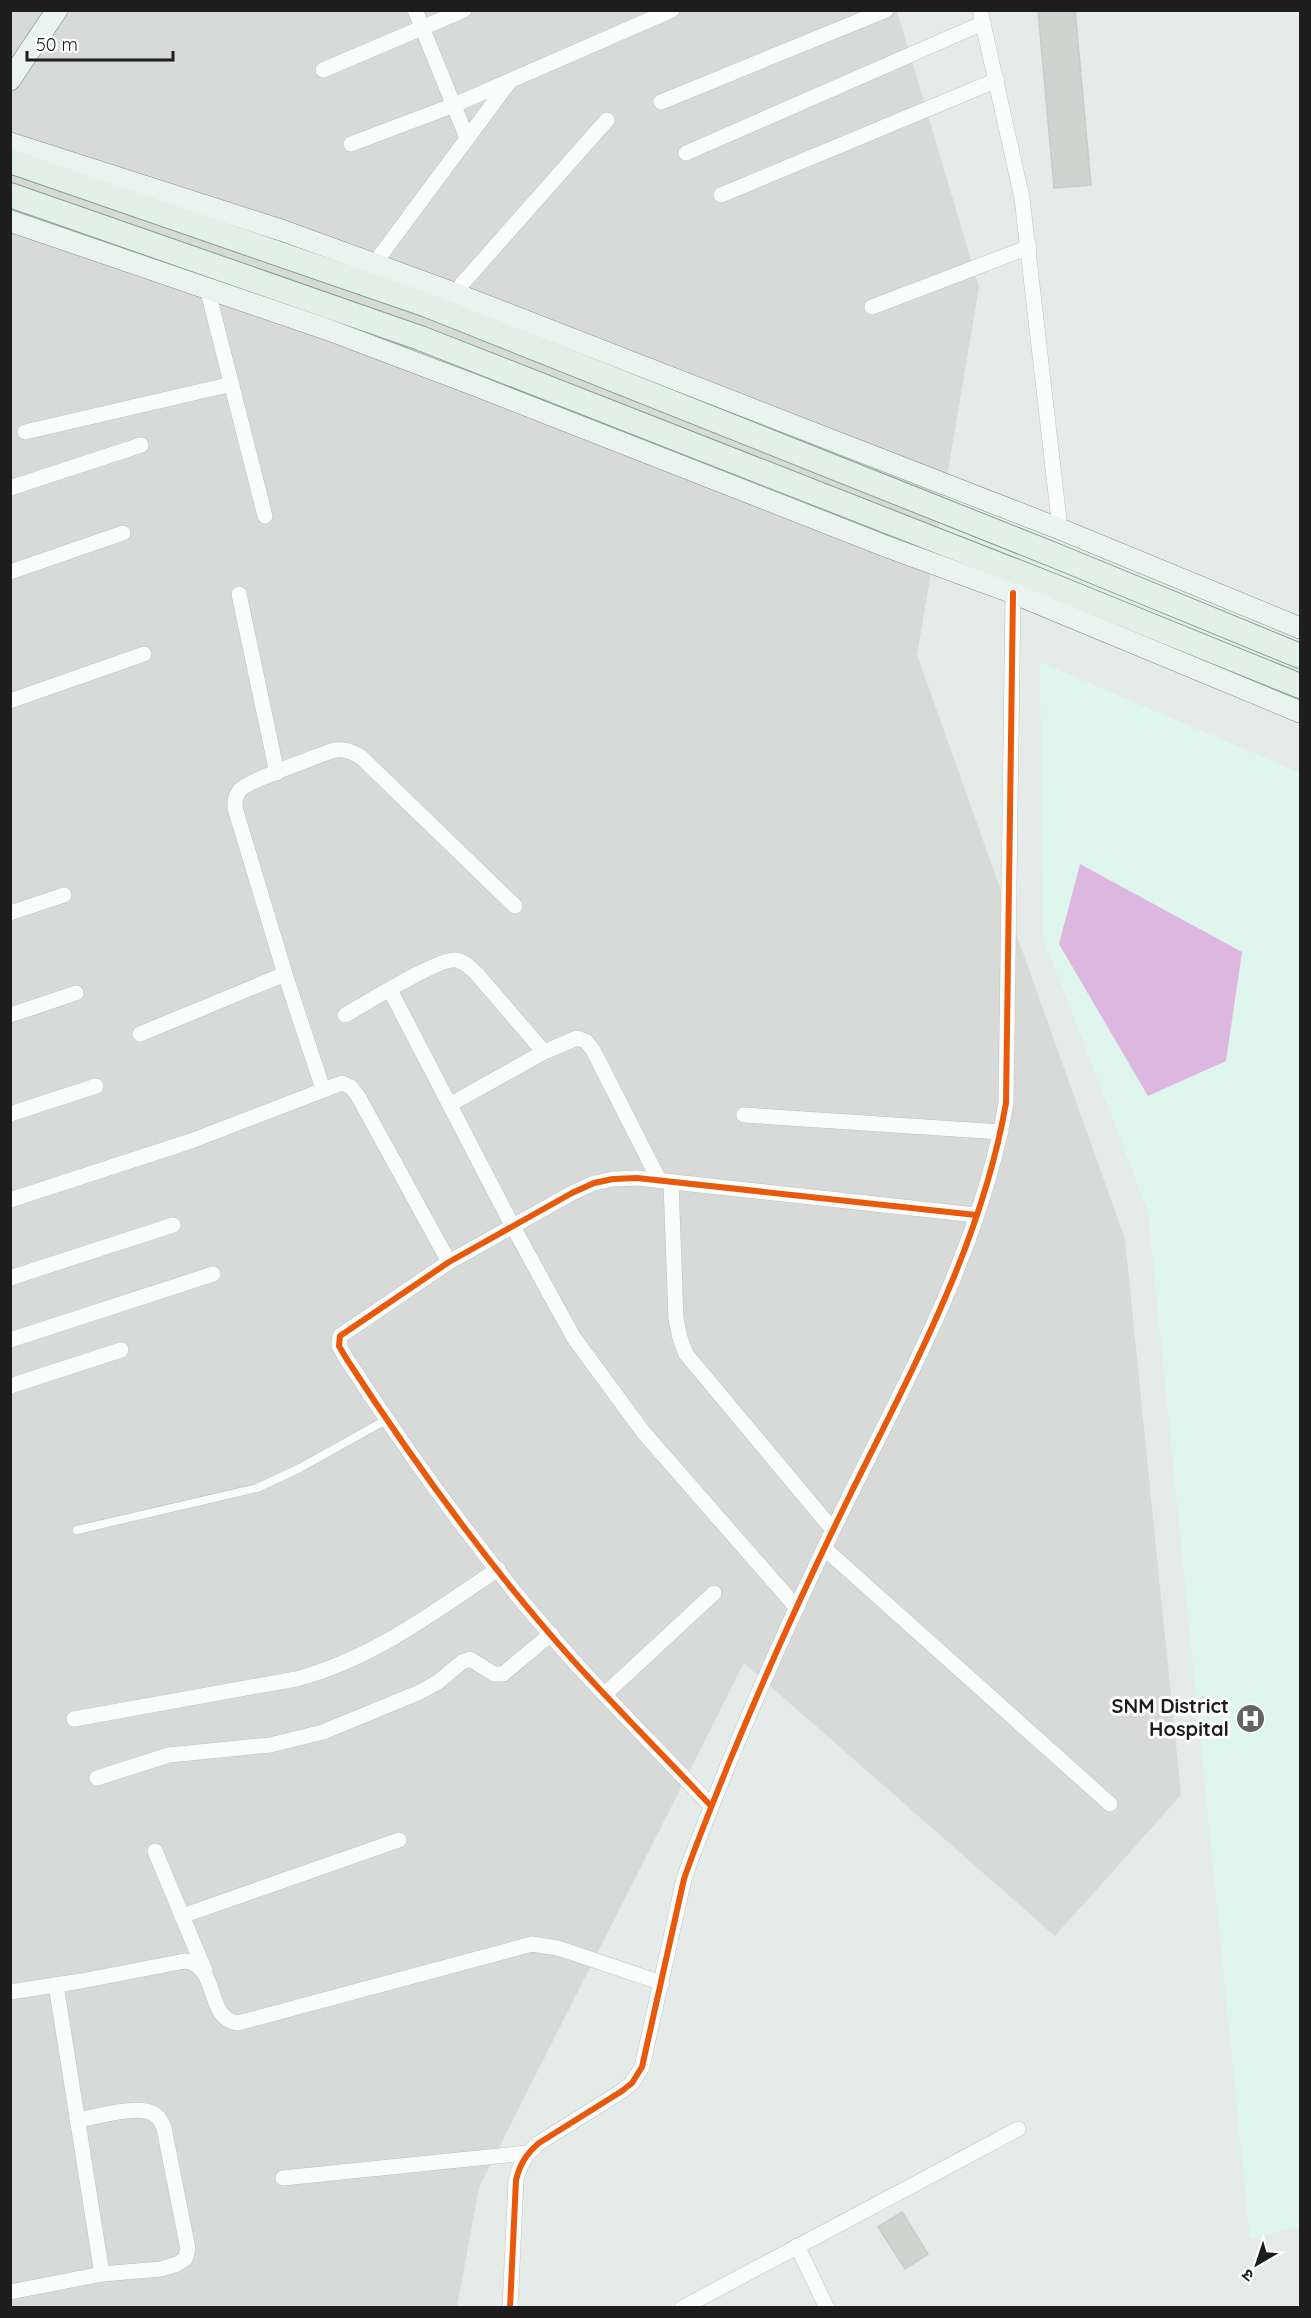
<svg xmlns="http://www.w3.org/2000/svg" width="1311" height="2318" font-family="Quicksand,'Noto Sans Devanagari',sans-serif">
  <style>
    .residential { fill: #d7dad8 }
    .education { fill: #dff6ef }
    .water { fill: #ddb7e0 }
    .building { fill: #ced4d0; stroke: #c6cec8; stroke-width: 1.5 }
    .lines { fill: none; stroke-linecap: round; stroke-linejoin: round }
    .lane-casing { stroke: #bec1bf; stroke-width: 9 }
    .street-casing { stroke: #bec1bf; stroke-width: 16 }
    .secondary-casing { stroke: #7d9590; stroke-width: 22 }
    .primary-casing { stroke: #81a18e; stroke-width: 26 }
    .lane { stroke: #fbfcfc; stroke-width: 8 }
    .street { stroke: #fbfcfc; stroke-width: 15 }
    .secondary { stroke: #e9f3f0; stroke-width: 21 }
    .primary { stroke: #e3f0e7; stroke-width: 24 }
    .cycleway-casing { stroke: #fff; stroke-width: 10 }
    .cycleway { stroke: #e8590c; stroke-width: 6 }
    .labels { text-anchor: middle; stroke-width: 6; stroke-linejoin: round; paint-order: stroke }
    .poi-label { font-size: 20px; font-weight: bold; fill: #1d1d1d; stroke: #fff; text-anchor: end }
  </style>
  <rect width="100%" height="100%" fill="#e5ebe8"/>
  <!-- residential -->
  <path class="residential" d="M11 11H897L979 287 917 655 1125 1239 1181 1795 1055 1936 744 1663 479 2187 457 2307 11 2308Z"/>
  <!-- education -->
  <path class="education" d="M1040 662 1300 773V2226L1250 2239 1148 1211 1043 937Z"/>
  <!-- water -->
  <path class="water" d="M1080 864 1242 952 1226 1061 1148 1096 1059 944Z"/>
  <!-- building -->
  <g class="building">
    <path d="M1038 10H1075L1091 185 1054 188Z"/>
    <path d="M902 2212 928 2254 905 2269 878 2227Z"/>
  </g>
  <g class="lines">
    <defs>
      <path id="lane" d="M77 1530 257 1488 298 1469 386 1420"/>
      <g id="street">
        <path d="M415 10 467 138"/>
        <path d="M980 10 1022 198 1060 529"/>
        <path d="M323 70 464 10"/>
        <path d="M661 102 886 10"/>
        <path d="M351 144 454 105 672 10"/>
        <path d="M686 153 983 23"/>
        <path d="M721 195 997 80"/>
        <path d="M374 264 510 81"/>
        <path d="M207 288 265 516"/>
        <path d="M454 293 607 120"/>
        <path d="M872 307 1029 247"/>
        <path d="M25 432 232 384"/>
        <path d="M10 488 141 445"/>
        <path d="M10 572 123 533"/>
        <path d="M239 594 277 773"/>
        <path d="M10 701 144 654"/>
        <path d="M10 913 64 895"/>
        <path d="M390 990 512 1225 574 1338 644 1433 797 1608"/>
        <path d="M10 1015 76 993"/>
        <path d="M345 1015C363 1005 440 957 456 960 464 961 470 968 476 973L544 1052"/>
        <path d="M140 1034 285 974"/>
        <path d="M323 1089 285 974 235 808C235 801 235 796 240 790 249 780 314 758 331 751 343 748 351 751 361 757L515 906"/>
        <path d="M451 1104 544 1052 577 1038 586 1041 593 1050 659 1180"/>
        <path d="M10 1114 96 1086"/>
        <path d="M744 1115 1001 1132"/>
        <path d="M671 1182 676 1319 680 1338 686 1354 833 1530"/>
        <path d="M10 1200 191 1141 342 1083 351 1087 358 1096 449 1262"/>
        <path d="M10 1278 173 1225"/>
        <path d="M10 1340 213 1274"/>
        <path d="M10 1386 121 1350"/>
        <path d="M824 1548 1110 1804"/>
        <path d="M605 1694 714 1593"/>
        <path d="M74 1719 296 1679C372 1659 433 1613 498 1569"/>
        <path d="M97 1778 169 1755 270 1745 323 1732 420 1692 438 1682 462 1662 470 1659 494 1674H503L551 1634"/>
        <path d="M711 1806C667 1759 622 1714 579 1667 492 1571 416 1466 346 1358L339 1346 340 1336 449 1262 572 1193 594 1183 613 1179 637 1178 976 1215"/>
        <path d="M155 1851 205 1971"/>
        <path d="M182 1916 399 1840"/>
        <path d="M56 1985 102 2274"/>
        <path d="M10 1992 81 1981 185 1961C220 1965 205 2020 238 2023L532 1944 558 1948 662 1983"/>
        <path d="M283 2178 527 2153"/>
        <path d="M797 2246 827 2308"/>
        <path d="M10 2292 102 2274 161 2269 177 2264 185 2259 188 2249 164 2128C161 2121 159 2116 152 2113 136 2105 96 2117 77 2120"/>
        <path d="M510 2308 516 2180C520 2164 526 2154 539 2143L622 2091 632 2083 642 2067 684 1879C697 1841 713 1803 728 1765 766 1673 807 1582 851 1493 913 1368 982 1242 1006 1103L1013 593"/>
        <path d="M682 2308 1018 2129"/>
      </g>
      <g id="secondary">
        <path d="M10 80 57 10"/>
        <path d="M10 143 284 231 454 293 1060 529 1300 628"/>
        <path d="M10 221 326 329 477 386 885 546 1013 593 1300 712"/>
      </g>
      <g id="primary">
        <path d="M10 161 427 305 1054 555 1300 656"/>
        <path d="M10 195 420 338 1053 586 1300 686"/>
      </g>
    </defs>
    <!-- lane casing -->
    <use href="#lane" class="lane-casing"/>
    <!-- street casing -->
    <use href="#street" class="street-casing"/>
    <!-- secondary casing -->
    <use href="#secondary" class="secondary-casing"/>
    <!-- primary casing -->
    <use href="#primary" class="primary-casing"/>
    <!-- lane -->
    <use href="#lane" class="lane"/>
    <!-- street -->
    <use href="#street" class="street"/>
    <!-- secondary -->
    <use href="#secondary" class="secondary"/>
    <!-- primary -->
    <use href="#primary" class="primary"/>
    <defs>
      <g id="cycleway">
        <path d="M711 1806C667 1759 622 1714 579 1667 492 1571 416 1466 346 1358L339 1346 340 1336 449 1262 572 1193 594 1183 613 1179 637 1178 976 1215"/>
        <path d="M510 2308 516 2180C520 2164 526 2154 539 2143L622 2091 632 2083 642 2067 684 1879C697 1841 713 1803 728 1765 766 1673 807 1582 851 1493 913 1368 982 1242 1006 1103L1013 593"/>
      </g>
    </defs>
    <!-- cycleway casing -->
    <use href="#cycleway" class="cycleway-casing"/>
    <!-- cycleway -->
    <use href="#cycleway" class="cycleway"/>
  </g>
  <!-- icons -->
  <defs>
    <symbol id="hospital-disc" viewBox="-11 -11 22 22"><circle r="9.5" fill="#636564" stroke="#fff"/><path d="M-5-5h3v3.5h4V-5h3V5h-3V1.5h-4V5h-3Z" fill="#fff"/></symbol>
  </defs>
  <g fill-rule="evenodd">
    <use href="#hospital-disc" x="1234" y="1702" width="33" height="33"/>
  </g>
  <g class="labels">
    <!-- poi labels -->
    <g class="poi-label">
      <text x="1229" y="1713">SNM District<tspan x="1229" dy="23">Hospital</tspan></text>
    </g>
  </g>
  <!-- border -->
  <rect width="1311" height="2318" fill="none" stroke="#1d1d1d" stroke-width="24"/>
  <!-- north arrow -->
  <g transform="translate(1257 2264) rotate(219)" stroke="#ffffff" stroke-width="4.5" paint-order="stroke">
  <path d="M0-4.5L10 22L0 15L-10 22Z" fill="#1d1d1d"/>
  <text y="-9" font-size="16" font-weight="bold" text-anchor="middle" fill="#1d1d1d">उ</text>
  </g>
  <!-- scale -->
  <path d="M27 51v9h146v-9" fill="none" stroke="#1d1d1d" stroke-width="3"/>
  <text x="36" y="51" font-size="18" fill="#1d1d1d" stroke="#ffffff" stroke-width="4.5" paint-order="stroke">50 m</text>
</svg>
